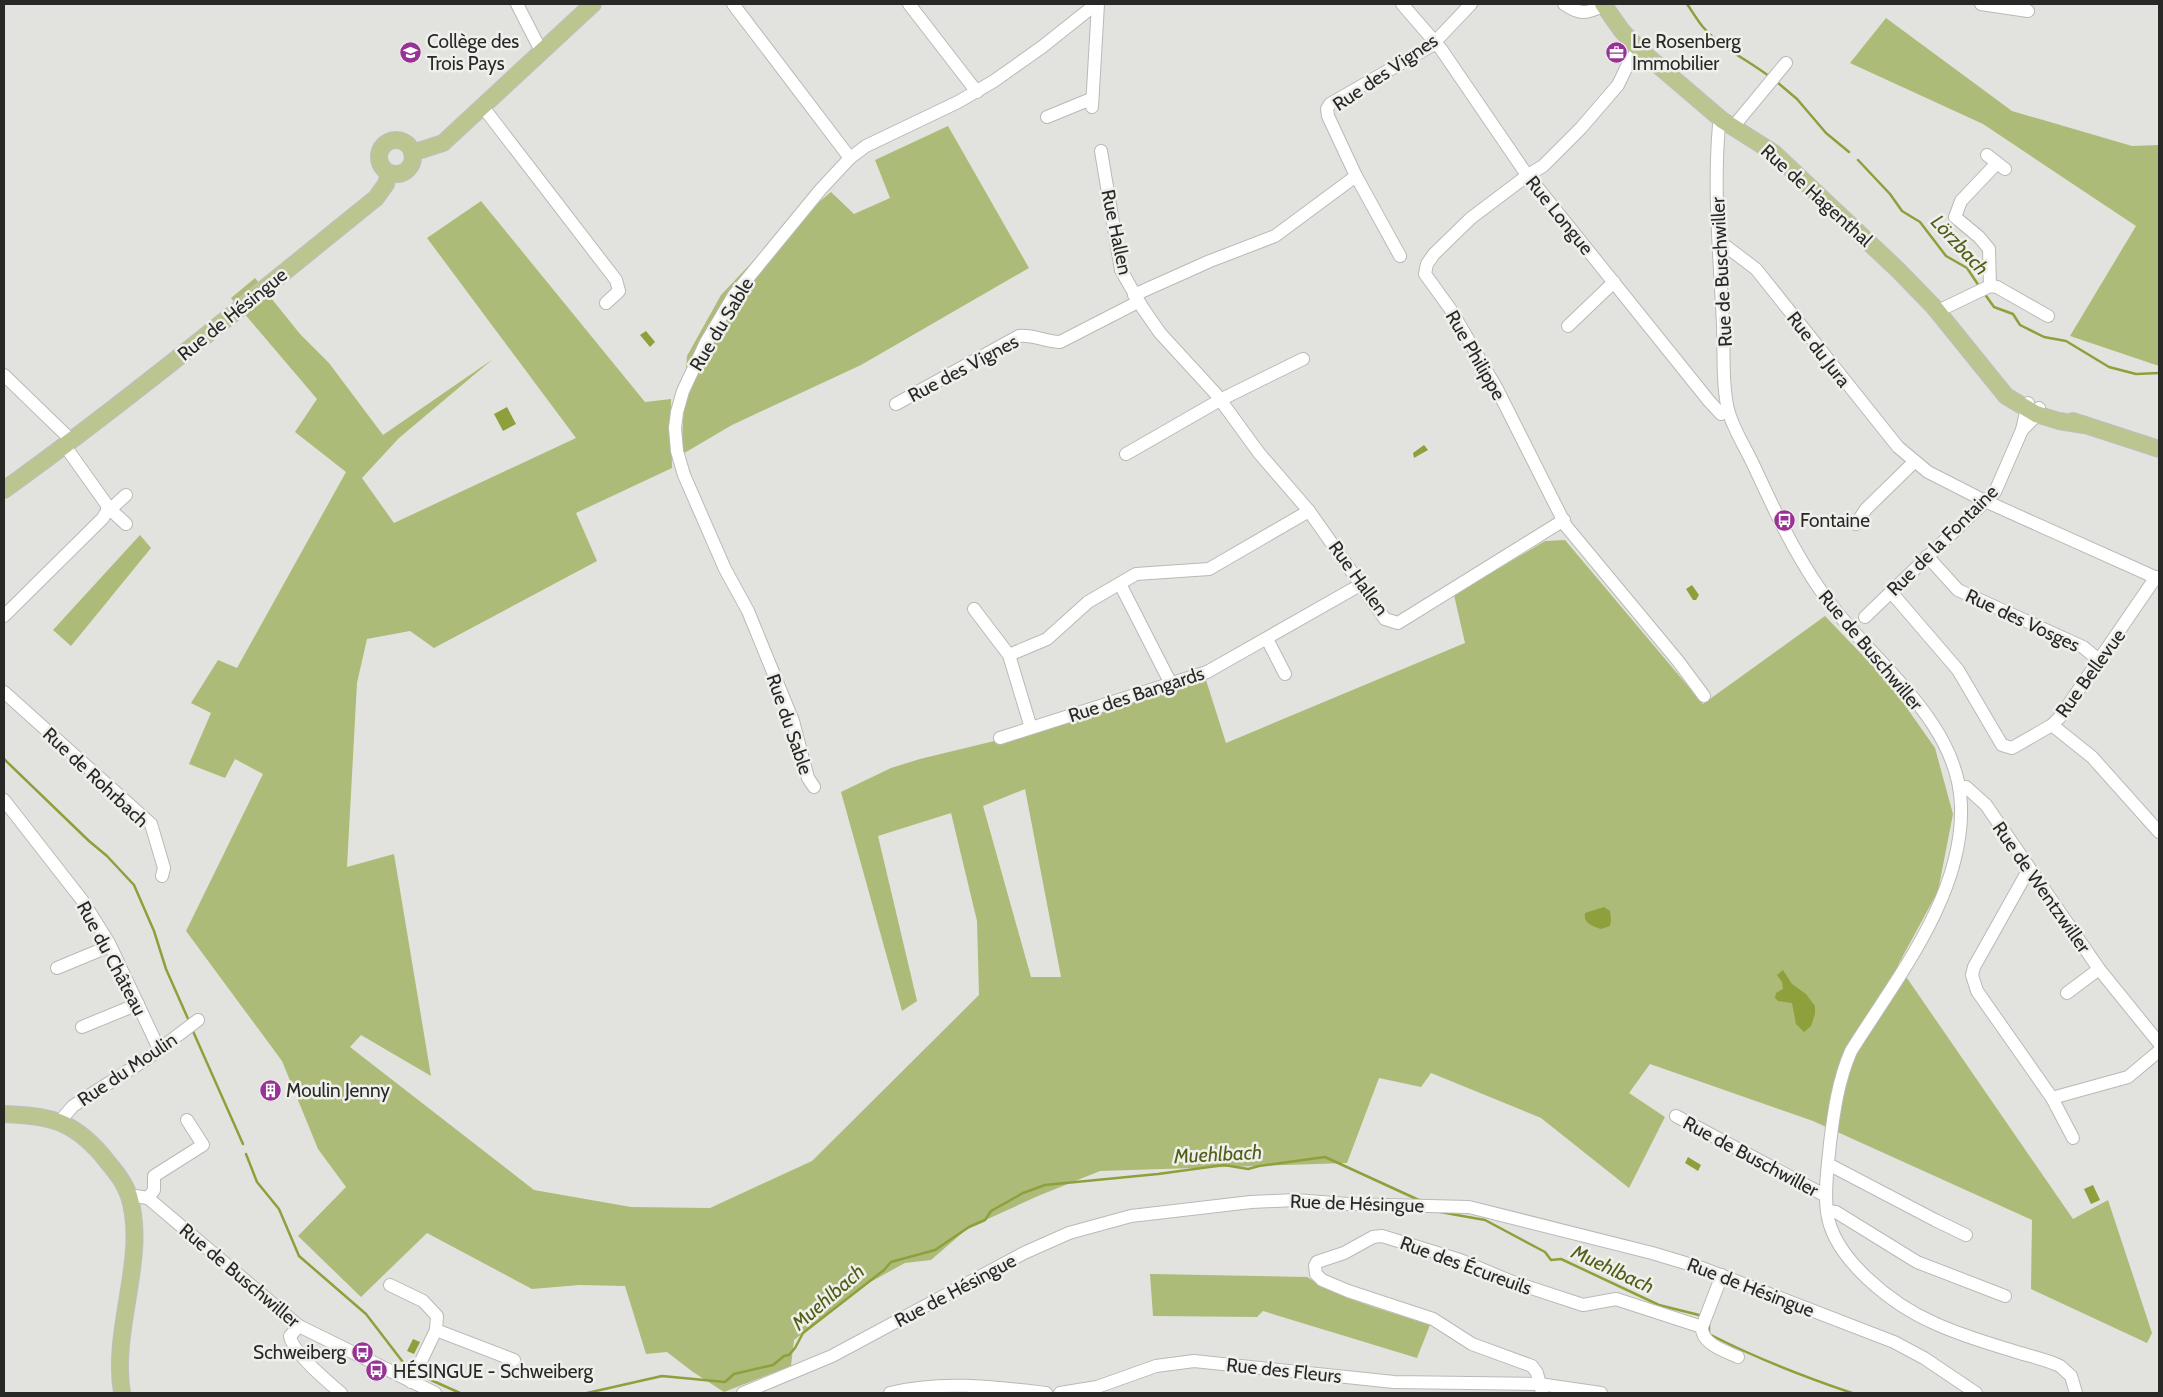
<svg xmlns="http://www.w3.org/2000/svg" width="2163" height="1397" font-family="Cabin,sans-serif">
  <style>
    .green { fill: #acbb77; fill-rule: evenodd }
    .water { fill: #8ea03c }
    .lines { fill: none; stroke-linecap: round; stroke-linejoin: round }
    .stream { stroke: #8ea03c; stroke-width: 2.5 }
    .minor-casing { stroke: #b9bab6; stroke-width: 14 }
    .major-casing { stroke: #bebfbe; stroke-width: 18 }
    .minor { stroke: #fff; stroke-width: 12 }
    .major { stroke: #bbc590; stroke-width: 16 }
    .labels { text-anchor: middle; stroke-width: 5; stroke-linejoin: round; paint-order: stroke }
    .poi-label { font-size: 19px; fill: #282927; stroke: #eff0ec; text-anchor: start }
    .street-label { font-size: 19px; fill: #282927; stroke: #eff0ec }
    .water-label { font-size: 20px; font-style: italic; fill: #525e17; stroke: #eff0ec }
  </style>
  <rect width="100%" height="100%" fill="#e2e3df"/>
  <!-- green -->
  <g class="green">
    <path d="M1886 18 2012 111 2132 146 2159 145V366L2070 336 2136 226 1983 124 1850 63Z"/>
    <path d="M948 126 1029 268 861 365 732 425 681 455 687 356 721 295 770 243 831 192 854 214 890 198 875 160Z"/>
    <path d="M481 201 645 402 671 399 672 468 576 513 597 561 434 648 410 631 367 639 357 683 347 867 394 854 431 1076 361 1035 350 1047 534 1190 631 1207 710 1208 812 1161 979 995 977 921 951 813 878 836 917 1001 902 1011 841 792 891 768 920 759 1060 725 1206 680 1226 743 1465 643 1454 595 1545 541 1565 540 1703 704 1825 616 1890 684 1935 748 1953 814 1938 891 1898 965 2073 1219 2108 1200 2152 1333 2147 1343 2031 1289 2032 1220 1813 1121 1650 1064 1629 1093 1665 1117 1629 1188 1541 1118 1431 1073 1421 1087 1379 1078 1347 1163 1100 1171 1038 1196 968 1228 931 1260 905 1263 863 1286 794 1340 791 1366 724 1392 693 1372 667 1352 646 1354 625 1286 579 1285 532 1289 427 1233 361 1297 298 1236 346 1187 318 1149 282 1061 186 931 263 774 235 759 225 778 189 764 211 713 191 703 218 660 237 668 346 472 295 432 317 399 231 298 255 278 300 334 329 363 383 435 493 359 399 438 362 478 394 523 576 438 427 238ZM1025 789 1061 977H1031L983 806Z"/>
    <path d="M140 535 151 548 71 646 53 630Z"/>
    <path d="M1150 1274 1307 1277C1344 1301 1389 1311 1430 1325L1417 1358 1263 1311 1257 1317 1153 1316Z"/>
  </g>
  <!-- water -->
  <g class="water">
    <path d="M646 331 655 342 650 347 640 335Z"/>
    <path d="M507 407 516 424 503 431 494 414Z"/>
    <path d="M1424 445 1428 450 1414 458 1413 453Z"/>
    <path d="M1692 585 1699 595 1696 600H1693L1686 589Z"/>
    <path d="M1604 907 1610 911 1611 920 1610 926 1601 929C1592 926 1583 923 1585 913Z"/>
    <path d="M1783 970 1792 984 1806 994 1815 1006V1014L1811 1026 1804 1032 1796 1024 1792 1003 1778 1001 1775 998 1776 993 1783 989 1782 982 1777 975Z"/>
    <path d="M1688 1157 1701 1165 1698 1171 1685 1163Z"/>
    <path d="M2093 1185 2100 1200 2091 1204 2084 1189Z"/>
    <path d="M413 1339 420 1342 414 1354 407 1351Z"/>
  </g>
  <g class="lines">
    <!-- stream -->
    <g class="stream">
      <path d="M1687 4C1692 11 1697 20 1703 27 1721 48 1748 60 1770 77"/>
      <path d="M1777 82 1797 99 1826 133 1849 152"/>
      <path d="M1858 160 1890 194 1902 211 1920 222 1946 256 1967 268 1979 286"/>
      <path d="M1984 293 1994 307 2013 314 2020 325 2044 337 2066 341 2109 367 2136 374 2159 373"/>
      <path d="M4 759 89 841 107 856 134 885 154 931 166 969 189 1021"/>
      <path d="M192 1029 243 1144"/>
      <path d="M246 1154 257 1182 279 1209 299 1256 366 1314 409 1370"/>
      <path d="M1440 1212 1485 1220 1545 1252 1551 1260 1561 1259 1659 1305 1703 1316"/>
      <path d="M1709 1323V1334C1757 1359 1802 1376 1852 1393"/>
      <path d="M422 1376 460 1393"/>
      <path d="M587 1393 662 1376 725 1382 734 1374 773 1365 784 1356 789 1355 795 1348 803 1333 884 1270 891 1262 935 1250 969 1227 985 1220 991 1211 1023 1193 1045 1185 1158 1174 1224 1165 1248 1169 1259 1166 1325 1157 1421 1201"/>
    </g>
    <defs>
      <g id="minor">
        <path d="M517 4 541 51"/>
        <path d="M733 4 850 158"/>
        <path d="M909 4 977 92"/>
        <path d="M1402 4 1441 49 1525 172 1709 401 1721 414 1728 411"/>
        <path d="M1564 4C1580 15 1587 14 1604 5"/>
        <path d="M1981 4 2028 11"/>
        <path d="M1639 49 1629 62 1618 85 1581 128 1543 166 1528 175 1471 218 1434 254 1427 264 1425 274 1451 310 1497 389 1566 526 1678 661 1704 696"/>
        <path d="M483 107 616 280 619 291 606 303"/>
        <path d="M1092 107 1098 4"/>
        <path d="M1047 117 1091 99"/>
        <path d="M1722 120 1719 125C1713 192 1720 259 1723 325 1724 349 1722 391 1729 413 1734 430 1745 447 1753 464 1773 507 1793 551 1821 591 1866 658 1959 718 1961 806 1964 895 1896 979 1851 1051 1838 1081 1834 1111 1830 1143 1828 1166 1824 1189 1827 1212 1833 1259 1893 1305 1934 1323 1962 1336 1991 1344 2020 1353 2033 1357 2048 1360 2060 1366L2071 1376 2076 1393"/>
        <path d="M1733 127 1786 63"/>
        <path d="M1101 151 1121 270 1142 307 1160 333 1216 394 1259 453 1309 511 1385 619 1398 623 1564 520"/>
        <path d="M1987 155 2005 169"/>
        <path d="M1719 241 1756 269 1898 447 1928 472 1985 501 2159 579"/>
        <path d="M1400 256 1356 176 1328 116 1327 109 1330 104 1431 46 1471 4"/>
        <path d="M1990 286 1989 249 1979 237 1955 217 1961 201 1997 163"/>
        <path d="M1134 295 1210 261 1275 236 1356 176"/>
        <path d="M1938 311 1990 286 1997 287 2048 316"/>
        <path d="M1568 326 1614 282"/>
        <path d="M4 375 66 435 70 441"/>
        <path d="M2028 403 2022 430 2034 418 2039 408"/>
        <path d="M896 404 1019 336C1032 334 1046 342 1060 342L1138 302"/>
        <path d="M1126 454 1220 400 1303 359"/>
        <path d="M107 511H112L126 524"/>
        <path d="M112 511 114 506 126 495"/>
        <path d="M1856 524 1866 509 1914 462"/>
        <path d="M1927 556 1958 590 2083 647 2100 661"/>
        <path d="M1120 584 1171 684"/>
        <path d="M1891 592 1958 670 2002 745 2012 748 2052 725 2060 717 2156 577"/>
        <path d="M974 609 1009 655 1031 728"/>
        <path d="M4 616 103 518 107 511V505L65 446"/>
        <path d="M1865 617 1995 492 2022 430"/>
        <path d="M1267 639 1285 674"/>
        <path d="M1009 655 1047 639 1088 602 1136 574 1209 569 1309 511"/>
        <path d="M4 692 151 824 164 868 162 876"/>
        <path d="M2052 725 2092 757 2159 832"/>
        <path d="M1000 738 1207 672 1360 585"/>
        <path d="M814 787 808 778 793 721 748 611 725 569 684 475 677 451 675 428 677 412 683 391 706 342 734 295 821 189 850 158 866 146 958 102 994 81 1042 47 1096 4"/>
        <path d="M1959 787H1966L1986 805 2099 969 2159 1043"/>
        <path d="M4 800 82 900 109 943 159 1049"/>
        <path d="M2029 869 1974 967 1972 975 1977 991 2052 1098 2128 1077 2159 1051"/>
        <path d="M57 968 110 946"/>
        <path d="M2067 993 2099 969"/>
        <path d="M82 1027 138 1004"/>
        <path d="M2052 1098 2073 1138"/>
        <path d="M1676 1116 1826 1196"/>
        <path d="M60 1121 73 1106 148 1058 198 1020"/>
        <path d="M1828 1164 1935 1220 1966 1235"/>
        <path d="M129 1195 148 1198 299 1326 435 1393"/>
        <path d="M148 1198 154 1190V1176L203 1145 187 1120"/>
        <path d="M1827 1211 1836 1212 1917 1262 2005 1296"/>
        <path d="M390 1285 423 1301 437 1316 436 1330 411 1382"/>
        <path d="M299 1326 290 1336C292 1352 328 1382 341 1393"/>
        <path d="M1702 1327C1701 1344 1725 1351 1738 1357"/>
        <path d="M436 1330 514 1360"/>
        <path d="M743 1393 832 1356 1024 1253 1069 1233 1131 1216 1251 1202 1295 1200 1347 1204 1469 1207 1652 1253 1702 1268 1894 1342 1924 1358 1976 1393"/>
        <path d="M890 1393C942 1380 995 1387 1046 1393"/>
        <path d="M1060 1393 1097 1387 1156 1366 1194 1361 1394 1382 1539 1384 1601 1393"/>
        <path d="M1542 1393 1537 1373 1532 1366 1472 1344 1433 1319 1348 1291 1322 1280 1316 1274 1315 1266 1317 1262 1344 1253 1373 1237 1382 1236 1460 1260 1510 1281 1583 1305 1616 1299 1702 1327 1722 1275"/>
      </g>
      <g id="major">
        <path d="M1603 4 1622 31 1639 49 1722 120 1774 153 1898 270 1934 307 2006 396 2036 414 2059 421 2084 425"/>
        <circle cx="396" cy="157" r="17"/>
        <path d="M412 153 443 143 593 4"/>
        <path d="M2073 421 2159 449"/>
        <path d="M4 490C132 398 253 297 376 198L386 184 389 173"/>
        <path d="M4 1114C48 1116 71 1119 102 1155 112 1168 124 1180 129 1196 148 1257 111 1328 122 1393"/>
      </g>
    </defs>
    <!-- minor casing -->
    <use href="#minor" class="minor-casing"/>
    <!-- major casing -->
    <use href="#major" class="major-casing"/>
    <!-- minor -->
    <use href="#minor" class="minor"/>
    <!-- major -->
    <use href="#major" class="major"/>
  </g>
  <!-- icons -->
  <defs>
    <symbol id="school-disc" viewBox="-11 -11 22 22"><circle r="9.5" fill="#993297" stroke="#eff0ec"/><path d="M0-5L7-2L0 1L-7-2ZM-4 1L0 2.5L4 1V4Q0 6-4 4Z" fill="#fff"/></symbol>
    <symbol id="office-disc" viewBox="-11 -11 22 22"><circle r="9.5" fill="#993297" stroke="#eff0ec"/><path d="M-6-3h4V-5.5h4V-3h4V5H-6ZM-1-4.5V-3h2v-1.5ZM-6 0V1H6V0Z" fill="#fff"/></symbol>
    <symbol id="bus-disc" viewBox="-11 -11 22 22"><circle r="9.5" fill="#993297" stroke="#eff0ec"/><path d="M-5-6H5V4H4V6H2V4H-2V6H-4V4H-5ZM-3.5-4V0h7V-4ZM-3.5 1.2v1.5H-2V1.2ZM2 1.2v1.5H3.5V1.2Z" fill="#fff"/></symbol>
    <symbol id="building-disc" viewBox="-11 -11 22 22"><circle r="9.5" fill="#993297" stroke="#eff0ec"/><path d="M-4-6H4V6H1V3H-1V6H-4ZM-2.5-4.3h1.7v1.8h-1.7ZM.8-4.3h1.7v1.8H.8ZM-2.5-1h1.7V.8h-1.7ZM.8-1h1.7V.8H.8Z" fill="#fff"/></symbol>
  </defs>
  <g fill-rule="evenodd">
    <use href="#school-disc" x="398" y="40" width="25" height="25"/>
    <use href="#office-disc" x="1604" y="40" width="25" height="25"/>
    <use href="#bus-disc" x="1772" y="508" width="25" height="25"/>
    <use href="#building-disc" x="258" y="1078" width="25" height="25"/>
    <use href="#bus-disc" x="350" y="1340" width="25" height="25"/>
    <use href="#bus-disc" x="364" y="1358" width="25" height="25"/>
  </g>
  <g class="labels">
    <!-- poi labels -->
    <g class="poi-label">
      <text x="427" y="48">Collège des<tspan x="427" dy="22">Trois Pays</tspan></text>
      <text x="1632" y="48">Le Rosenberg<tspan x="1632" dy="22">Immobilier</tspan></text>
      <text x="1800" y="527">Fontaine</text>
      <text x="286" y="1097">Moulin Jenny</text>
      <text x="346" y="1359" text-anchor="end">Schweiberg</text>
      <text x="393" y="1378">HÉSINGUE - Schweiberg</text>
    </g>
    <!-- street labels -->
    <g class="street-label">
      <text transform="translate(1385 72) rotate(-34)" y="7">Rue des Vignes</text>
      <text transform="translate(1817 195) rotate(42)" y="7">Rue de Hagenthal</text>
      <text transform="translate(1560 215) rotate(51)" y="7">Rue Longue</text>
      <text transform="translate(1117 232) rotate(78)" y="7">Rue Hallen</text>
      <text transform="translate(1721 272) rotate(-93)" y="7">Rue de Buschwiller</text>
      <text transform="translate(232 314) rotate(-39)" y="7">Rue de Hésingue</text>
      <text transform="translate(721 324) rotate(-59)" y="7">Rue du Sable</text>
      <text transform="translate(1819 349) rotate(52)" y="7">Rue du Jura</text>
      <text transform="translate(1476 355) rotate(60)" y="7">Rue Philippe</text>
      <text transform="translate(963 368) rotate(-28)" y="7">Rue des Vignes</text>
      <text transform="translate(1942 540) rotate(-45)" y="7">Rue de la Fontaine</text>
      <text transform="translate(1359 578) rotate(54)" y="7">Rue Hallen</text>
      <text transform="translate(2023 620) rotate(25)" y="7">Rue des Vosges</text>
      <text transform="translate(1871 650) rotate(50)" y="7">Rue de Buschwiller</text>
      <text transform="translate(2090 673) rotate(-54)" y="7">Rue Bellevue</text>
      <text transform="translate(1136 694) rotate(-18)" y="7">Rue des Bangards</text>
      <text transform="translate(790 724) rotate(71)" y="7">Rue du Sable</text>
      <text transform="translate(96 777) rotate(43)" y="7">Rue de Rohrbach</text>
      <text transform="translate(2042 887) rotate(55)" y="7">Rue de Wentzwiller</text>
      <text transform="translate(112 958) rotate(62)" y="7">Rue du Château</text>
      <text transform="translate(127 1069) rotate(-34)" y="7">Rue du Moulin</text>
      <text transform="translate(1751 1156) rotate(28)" y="7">Rue de Buschwiller</text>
      <text transform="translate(1357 1203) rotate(2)" y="7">Rue de Hésingue</text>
      <text transform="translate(1466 1265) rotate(20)" y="7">Rue des Écureuils</text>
      <text transform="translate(240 1275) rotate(40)" y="7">Rue de Buschwiller</text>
      <text transform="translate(1751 1287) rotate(21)" y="7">Rue de Hésingue</text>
      <text transform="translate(955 1290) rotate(-28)" y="7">Rue de Hésingue</text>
      <text transform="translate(1284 1370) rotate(6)" y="7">Rue des Fleurs</text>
    </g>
    <!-- water labels -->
    <g class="water-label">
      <text transform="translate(1960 245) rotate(47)" y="7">Lörzbach</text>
      <text transform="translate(1218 1154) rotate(-3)" y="7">Muehlbach</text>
      <text transform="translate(1613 1269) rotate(25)" y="7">Muehlbach</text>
      <text transform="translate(828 1297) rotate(-41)" y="7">Muehlbach</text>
    </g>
  </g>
  <!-- border -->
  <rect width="2163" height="1397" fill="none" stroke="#282927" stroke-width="10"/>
</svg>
